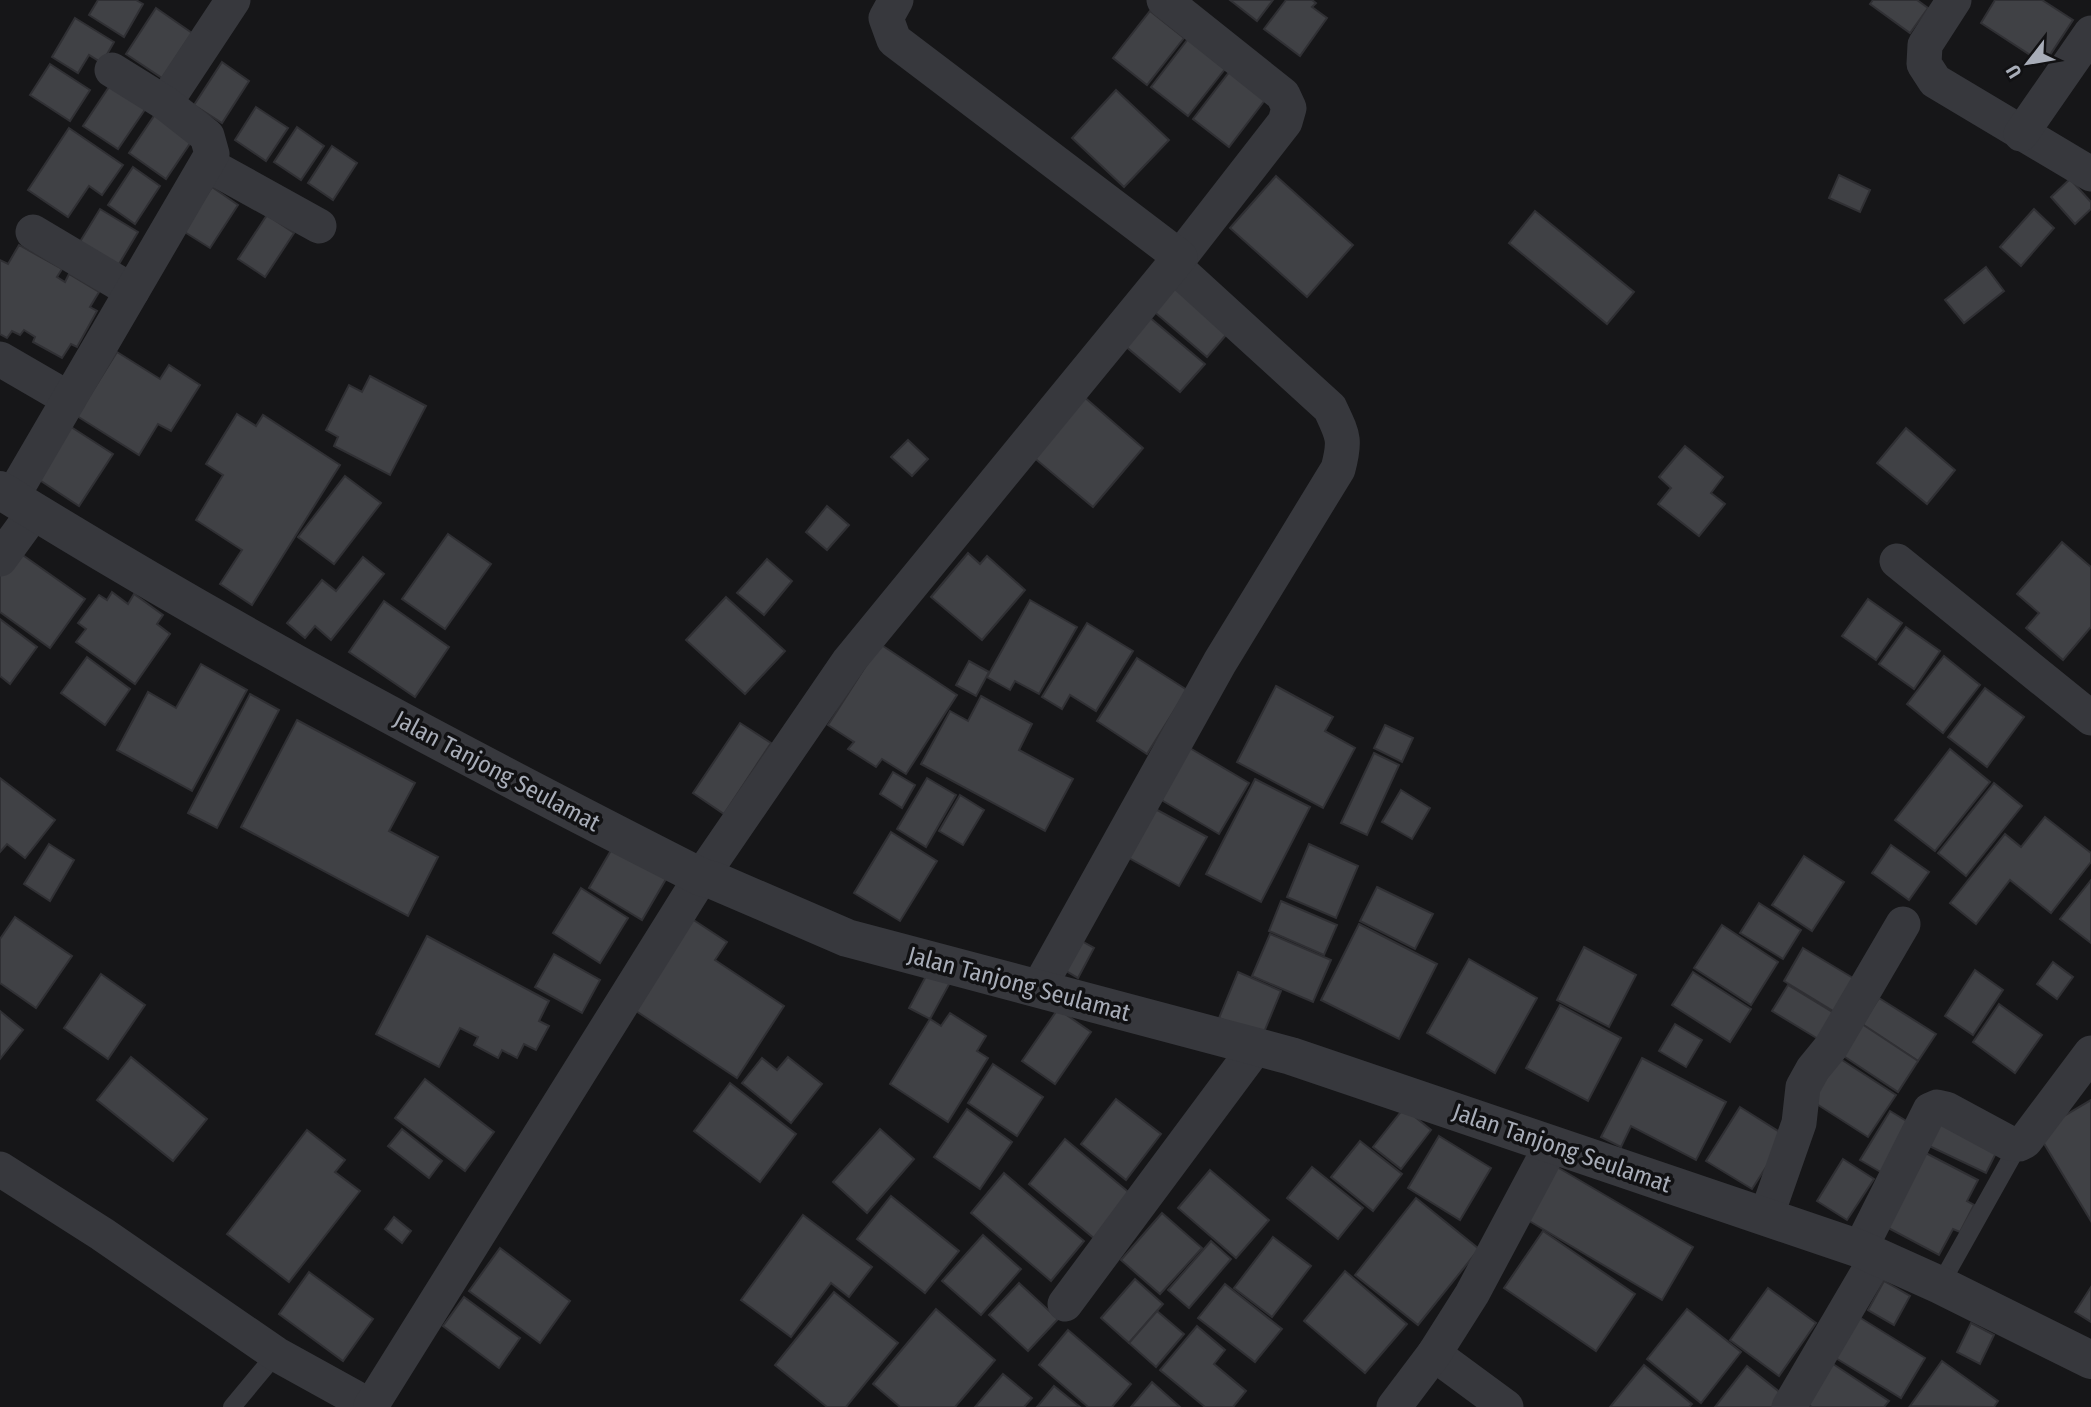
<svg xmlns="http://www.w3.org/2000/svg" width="2091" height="1407" font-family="'Fira Sans Condensed',sans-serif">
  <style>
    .building { fill: #404145; stroke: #303034; stroke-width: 2 }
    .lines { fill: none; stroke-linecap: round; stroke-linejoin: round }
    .service { stroke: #37383d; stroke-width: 18 }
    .minor { stroke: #37383d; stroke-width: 35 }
    .tertiary { stroke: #37383d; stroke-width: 38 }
    .labels { text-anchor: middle; stroke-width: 7; stroke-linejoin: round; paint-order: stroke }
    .street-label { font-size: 24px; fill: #a8adb8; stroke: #111113 }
  </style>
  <rect width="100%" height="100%" fill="#161618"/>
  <!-- building -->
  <g class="building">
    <path d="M98 0H136L143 4 124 37 89 15Z"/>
    <path d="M1230 0H1273L1257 21Z"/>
    <path d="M1286 0H1312L1316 3 1312 7 1327 18 1300 56 1264 29Z"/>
    <path d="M1873 0H1917L1928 8 1910 33 1870 4Z"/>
    <path d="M1995 0H2042L2073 20 2044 64 1981 23Z"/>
    <path d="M156 8 192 33 162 78 126 54Z"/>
    <path d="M1150 11 1184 38 1147 85 1113 58Z"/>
    <path d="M75 18 114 42 102 63 89 55 78 73 52 57Z"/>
    <path d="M1188 39 1225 69 1188 116 1151 87Z"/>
    <path d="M222 62 249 81 222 123 194 105Z"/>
    <path d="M50 64 90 90 70 121 30 95Z"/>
    <path d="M1230 71 1265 100 1229 147 1193 119Z"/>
    <path d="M111 84 146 108 118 149 83 126Z"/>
    <path d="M1116 90 1169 140 1124 187 1072 138Z"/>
    <path d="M256 107 288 128 266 161 235 140Z"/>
    <path d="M156 113 193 139 166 179 129 153Z"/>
    <path d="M297 127 324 146 301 180 274 162Z"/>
    <path d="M69 128 123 165 102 195 89 186 68 217 28 190Z"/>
    <path d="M332 146 357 163 333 200 308 183Z"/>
    <path d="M133 167 160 186 135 224 108 205Z"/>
    <path d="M1839 175 1870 190 1860 212 1829 198Z"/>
    <path d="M1276 176 1353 245 1307 297 1230 228Z"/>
    <path d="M2070 179 2091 202V209L2075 224 2051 197Z"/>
    <path d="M212 187 238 205 210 248 183 231Z"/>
    <path d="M100 209 138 232 116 269 78 245Z"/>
    <path d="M2034 209 2054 228 2021 266 2000 247Z"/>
    <path d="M1535 211 1634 292 1607 324 1509 243Z"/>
    <path d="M267 215 294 233 265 277 238 259Z"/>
    <path d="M19 245 62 269 57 277 65 282 69 274 99 292 90 307 97 311 77 347 71 344 62 358 33 342 35 337 24 330 20 335 12 331 7 338 0 334V260L8 264Z"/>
    <path d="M1986 267 2004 291 1964 323 1945 300Z"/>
    <path d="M1175 280 1232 328 1207 357 1151 309Z"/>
    <path d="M1148 316 1205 364 1180 392 1124 345Z"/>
    <path d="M117 352 160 379 169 365 200 385 171 431 158 424 139 455 77 416Z"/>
    <path d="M370 376 426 406 390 475 334 446 338 437 326 430 349 385 362 392Z"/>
    <path d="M1083 396 1143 448 1093 507 1032 456Z"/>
    <path d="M237 414 256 426 263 415 340 465 252 605 220 584 242 550 196 520 223 475 206 464Z"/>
    <path d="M68 425 113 454 79 506 35 477Z"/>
    <path d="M1906 428 1955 470 1927 504 1877 463Z"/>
    <path d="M908 440 928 459 912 476 891 457Z"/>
    <path d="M1685 446 1723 477 1711 493 1725 504 1699 536 1658 504 1671 488 1659 477Z"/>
    <path d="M345 476 381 503 334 564 298 537Z"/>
    <path d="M827 506 849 525 827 550 806 532Z"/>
    <path d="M448 534 491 564 445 629 402 599Z"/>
    <path d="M2062 542 2091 567V627L2063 660 2026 628 2039 613 2017 594Z"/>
    <path d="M17 551 85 599 50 648 0 612V576Z"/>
    <path d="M968 553 980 564 987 556 1025 590 982 640 931 597Z"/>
    <path d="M363 557 384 574 331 640 315 626 305 638 287 623 322 580 336 591Z"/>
    <path d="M767 559 792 581 764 615 737 593Z"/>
    <path d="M112 592 128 604 134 594 163 615 157 624 170 634 135 684 76 642 86 629 78 623 99 595 107 600Z"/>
    <path d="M726 597 785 651 745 694 686 640Z"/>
    <path d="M1868 599 1902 623 1876 660 1842 636Z"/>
    <path d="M1030 600 1077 627 1039 694 1015 681 1010 690 987 677Z"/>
    <path d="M384 601 449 647 415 697 349 652Z"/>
    <path d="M0 619 37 647 10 684 0 676Z"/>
    <path d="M1087 623 1133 651 1096 711 1070 695 1062 709 1042 697Z"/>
    <path d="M1906 627 1940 651 1914 689 1879 664Z"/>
    <path d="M880 644 957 695 906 774 882 759 876 767 848 749 854 742 828 725Z"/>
    <path d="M1944 656 1980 685 1943 733 1907 704Z"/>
    <path d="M87 657 130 689 105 725 61 693Z"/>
    <path d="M1137 658 1187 690 1147 754 1097 721Z"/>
    <path d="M969 661 989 672 976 696 956 685Z"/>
    <path d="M201 664 247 690 192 791 117 750 148 692 176 708Z"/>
    <path d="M1276 686 1333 717 1325 731 1355 748 1323 808 1237 762Z"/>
    <path d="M1985 688 2024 717 1987 767 1948 737Z"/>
    <path d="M250 694 279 710 217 828 188 813Z"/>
    <path d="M981 696 1032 724 1019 750 1073 779 1045 831 921 764 950 711 968 721Z"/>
    <path d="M297 720 415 783 389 831 438 857 408 916 241 827Z"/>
    <path d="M740 723 771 743 724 814 693 793Z"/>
    <path d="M1385 725 1413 738 1402 762 1374 748Z"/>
    <path d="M1183 744 1249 783 1219 834 1153 795Z"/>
    <path d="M1950 749 1990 782 1935 851 1895 820Z"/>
    <path d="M1374 753 1399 765 1367 835 1341 823Z"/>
    <path d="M893 772 915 785 902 808 880 794Z"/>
    <path d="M0 778 55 820 25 858 7 844 0 852Z"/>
    <path d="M927 778 956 795 926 847 897 829Z"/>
    <path d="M1255 779 1310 807 1261 902 1206 874Z"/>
    <path d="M1994 783 2022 806 1966 876 1938 853Z"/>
    <path d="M1401 790 1430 808 1412 839 1382 822Z"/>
    <path d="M960 795 984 810 963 845 939 831Z"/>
    <path d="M1148 805 1207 837 1179 886 1122 854Z"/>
    <path d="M2045 817 2091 853V862L2051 913 2010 880 1976 924 1950 903 2005 834 2021 847Z"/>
    <path d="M891 832 937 861 900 921 854 893Z"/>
    <path d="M49 844 74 860 50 901 24 884Z"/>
    <path d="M1309 844 1358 866 1336 918 1287 897Z"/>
    <path d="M1891 845 1929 872 1909 900 1872 873Z"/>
    <path d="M613 847 666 879 642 920 589 888Z"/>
    <path d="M1804 856 1844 882 1812 931 1772 905Z"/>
    <path d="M2091 880V943L2060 919Z"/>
    <path d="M1377 887 1433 914 1415 949 1360 921Z"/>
    <path d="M581 888 628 918 600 963 553 933Z"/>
    <path d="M1281 901 1337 925 1324 955 1269 931Z"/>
    <path d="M1759 903 1801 930 1783 959 1740 933Z"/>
    <path d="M686 915 727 942 715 960 784 1006 737 1078 627 1005Z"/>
    <path d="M15 917 72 956 36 1008 0 983V939Z"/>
    <path d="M1359 924 1437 964 1399 1039 1321 1000Z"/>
    <path d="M1722 925 1778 962 1751 1005 1694 968Z"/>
    <path d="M1270 934 1331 960 1313 1002 1252 976Z"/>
    <path d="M427 936 549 1001 539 1021 549 1026 536 1050 524 1044 517 1058 502 1050 498 1058 474 1045 478 1037 460 1028 439 1067 376 1034Z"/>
    <path d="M1078 939 1094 948 1078 978 1063 969Z"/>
    <path d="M1584 947 1636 975 1609 1027 1557 1000Z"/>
    <path d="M1803 948 1863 984 1843 1017 1784 981Z"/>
    <path d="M554 954 600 980 582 1013 535 987Z"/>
    <path d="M1469 959 1537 998 1495 1073 1427 1033Z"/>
    <path d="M2053 962 2073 977 2057 999 2037 984Z"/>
    <path d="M932 965 953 977 930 1019 909 1008Z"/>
    <path d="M1975 970 2003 990 1973 1035 1945 1016Z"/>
    <path d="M1238 972 1281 991 1262 1037 1219 1018Z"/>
    <path d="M1693 972 1751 1009 1730 1042 1672 1005Z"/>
    <path d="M101 974 145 1005 108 1059 64 1028Z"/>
    <path d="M1788 985 1844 1019 1828 1045 1772 1011Z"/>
    <path d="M1879 998 1936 1034 1918 1061 1862 1024Z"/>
    <path d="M1999 1004 2042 1035 2015 1073 1973 1042Z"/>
    <path d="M1560 1005 1621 1038 1588 1101 1526 1068Z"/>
    <path d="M1058 1009 1091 1032 1055 1084 1022 1061Z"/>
    <path d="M0 1011 23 1030 0 1059Z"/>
    <path d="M950 1013 986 1036 977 1051 988 1058 948 1122 890 1084 930 1019 941 1026Z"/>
    <path d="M1675 1024 1702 1040 1686 1067 1659 1051Z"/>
    <path d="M1862 1024 1918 1061 1898 1092 1842 1055Z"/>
    <path d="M131 1057 207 1119 173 1161 97 1100Z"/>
    <path d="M788 1057 822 1084 791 1123 742 1083 762 1058 777 1070Z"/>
    <path d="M1642 1058 1726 1102 1696 1160 1631 1126 1621 1147 1601 1137Z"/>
    <path d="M1839 1058 1896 1095 1868 1137 1812 1101Z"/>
    <path d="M993 1064 1043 1097 1017 1136 968 1103Z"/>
    <path d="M425 1079 494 1132 465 1171 395 1118Z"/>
    <path d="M730 1083 796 1134 760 1182 694 1131Z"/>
    <path d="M1116 1099 1161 1134 1126 1180 1081 1144Z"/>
    <path d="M2091 1100V1221L2037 1132Z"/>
    <path d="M1740 1107 1786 1136 1752 1189 1706 1161Z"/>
    <path d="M1404 1108 1431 1130 1401 1169 1373 1147Z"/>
    <path d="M967 1109 1012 1142 980 1189 934 1157Z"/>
    <path d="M1890 1111 1913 1125 1884 1174 1860 1160Z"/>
    <path d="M1937 1119 1998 1149 1986 1173 1925 1144Z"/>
    <path d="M402 1129 442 1161 429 1178 388 1146Z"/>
    <path d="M880 1129 914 1159 867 1213 833 1182Z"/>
    <path d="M307 1130 345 1160 335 1172 360 1191 289 1282 227 1234Z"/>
    <path d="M1439 1136 1491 1168 1460 1220 1408 1188Z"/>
    <path d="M1065 1139 1138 1200 1101 1244 1029 1184Z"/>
    <path d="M1360 1141 1402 1174 1373 1211 1331 1177Z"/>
    <path d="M1918 1149 1978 1180 1967 1201 1974 1205 1960 1232 1953 1229 1939 1255 1879 1223Z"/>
    <path d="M1843 1159 1874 1179 1847 1220 1817 1201Z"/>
    <path d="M1312 1167 1363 1208 1338 1239 1287 1198Z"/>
    <path d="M1557 1167 1693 1247 1662 1300 1526 1219Z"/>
    <path d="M1210 1170 1269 1220 1236 1258 1178 1208Z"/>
    <path d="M1004 1173 1084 1241 1051 1281 971 1213Z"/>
    <path d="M891 1196 959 1251 925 1293 857 1239Z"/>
    <path d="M1416 1198 1479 1249 1418 1325 1355 1275Z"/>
    <path d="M1162 1213 1202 1248 1160 1294 1121 1260Z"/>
    <path d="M803 1215 872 1267 849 1297 831 1283 791 1337 741 1300Z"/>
    <path d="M394 1217 411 1231 402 1243 385 1229Z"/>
    <path d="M1543 1231 1635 1294 1596 1351 1504 1288Z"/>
    <path d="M983 1235 1021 1269 981 1315 942 1281Z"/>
    <path d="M1273 1237 1311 1266 1272 1317 1234 1288Z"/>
    <path d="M1211 1241 1231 1259 1189 1308 1168 1290Z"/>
    <path d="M500 1248 570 1301 540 1343 469 1291Z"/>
    <path d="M1345 1271 1407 1324 1365 1373 1304 1321Z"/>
    <path d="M309 1272 373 1319 343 1361 279 1314Z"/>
    <path d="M1135 1279 1163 1304 1129 1343 1101 1318Z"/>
    <path d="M1884 1281 1910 1296 1894 1325 1868 1310Z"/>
    <path d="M1019 1283 1058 1319 1028 1351 989 1315Z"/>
    <path d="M1225 1284 1282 1329 1255 1362 1198 1318Z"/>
    <path d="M2091 1287V1322L2075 1312Z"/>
    <path d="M1768 1288 1816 1323 1779 1376 1730 1340Z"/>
    <path d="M834 1292 898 1343 846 1407H827L775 1365Z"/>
    <path d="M464 1297 520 1338 499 1368 443 1326Z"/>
    <path d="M936 1309 995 1360 955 1407H900L873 1384Z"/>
    <path d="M1687 1309 1741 1352 1701 1403 1647 1359Z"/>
    <path d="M1157 1311 1184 1334 1156 1367 1129 1343Z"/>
    <path d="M1859 1317 1925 1358 1901 1398 1834 1357Z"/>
    <path d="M1971 1323 1994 1335 1980 1364 1957 1352Z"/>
    <path d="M1197 1326 1225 1350 1214 1364 1246 1391 1233 1407H1205L1160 1370Z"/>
    <path d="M1068 1330 1131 1384 1112 1407H1088L1039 1365Z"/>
    <path d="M1827 1360 1889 1401 1884 1407H1812L1801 1400Z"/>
    <path d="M1942 1361 1998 1401 1994 1407 1910 1406Z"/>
    <path d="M1644 1365 1692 1404 1689 1407H1610Z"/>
    <path d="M1747 1366 1782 1394 1772 1407H1715Z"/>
    <path d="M1003 1374 1032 1398 1024 1407H975Z"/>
    <path d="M1152 1382 1180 1407H1131Z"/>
    <path d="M1054 1386 1080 1407H1037Z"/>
  </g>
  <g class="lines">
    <!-- service -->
    <g class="service">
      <path d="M1940 1285 2019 1144"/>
      <path d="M232 1407 276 1354"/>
    </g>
    <!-- minor -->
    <g class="minor">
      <path d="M1954 0 1925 45 1924 64 1935 81 2091 174"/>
      <path d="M165 103 233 0"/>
      <path d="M2021 134 2091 33"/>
      <path d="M207 164 319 226"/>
      <path d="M33 232 132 291"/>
      <path d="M0 359 69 399"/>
      <path d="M12 497 212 154 207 136 165 103 112 70"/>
      <path d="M0 559 35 511"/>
      <path d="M1897 561 2091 718"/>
      <path d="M1038 989 1220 662 1338 469C1346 439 1343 436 1330 408L1183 274 1179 264 1180 257 1285 122 1289 108 1283 95 1164 0"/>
      <path d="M0 1169 102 1234 276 1354 372 1407"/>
      <path d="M1766 1217 1799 1123 1803 1087 1813 1069 1831 1047 1903 924"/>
      <path d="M1860 1249 1930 1110 1937 1107 1946 1109 2009 1143 2019 1144 2025 1141 2091 1053"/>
      <path d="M1065 1304 1256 1047"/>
      <path d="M1434 1354 1506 1407"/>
      <path d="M371 1406 701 877 849 661 1180 257 894 40 886 18 896 0"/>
      <path d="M1394 1407 1434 1354 1472 1294 1552 1144"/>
      <path d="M1789 1407 1877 1257"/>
    </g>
    <!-- tertiary -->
    <path class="tertiary" d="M0 490C226 631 463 756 701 877L715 881 847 938 1291 1056 1860 1249 1940 1285 2091 1360"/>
  </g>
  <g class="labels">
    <!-- street labels -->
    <g class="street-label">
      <text transform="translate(497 771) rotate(28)" y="8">Jalan Tanjong Seulamat</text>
      <text transform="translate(1019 984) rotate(15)" y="8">Jalan Tanjong Seulamat</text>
      <text transform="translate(1562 1148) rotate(19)" y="8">Jalan Tanjong Seulamat</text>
    </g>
  </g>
  <!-- north arrow -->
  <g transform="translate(2028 63) rotate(239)" stroke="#111113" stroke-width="5" paint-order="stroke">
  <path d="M0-5L12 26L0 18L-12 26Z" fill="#a8adb8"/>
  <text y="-10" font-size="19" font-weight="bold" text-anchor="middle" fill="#a8adb8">U</text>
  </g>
</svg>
